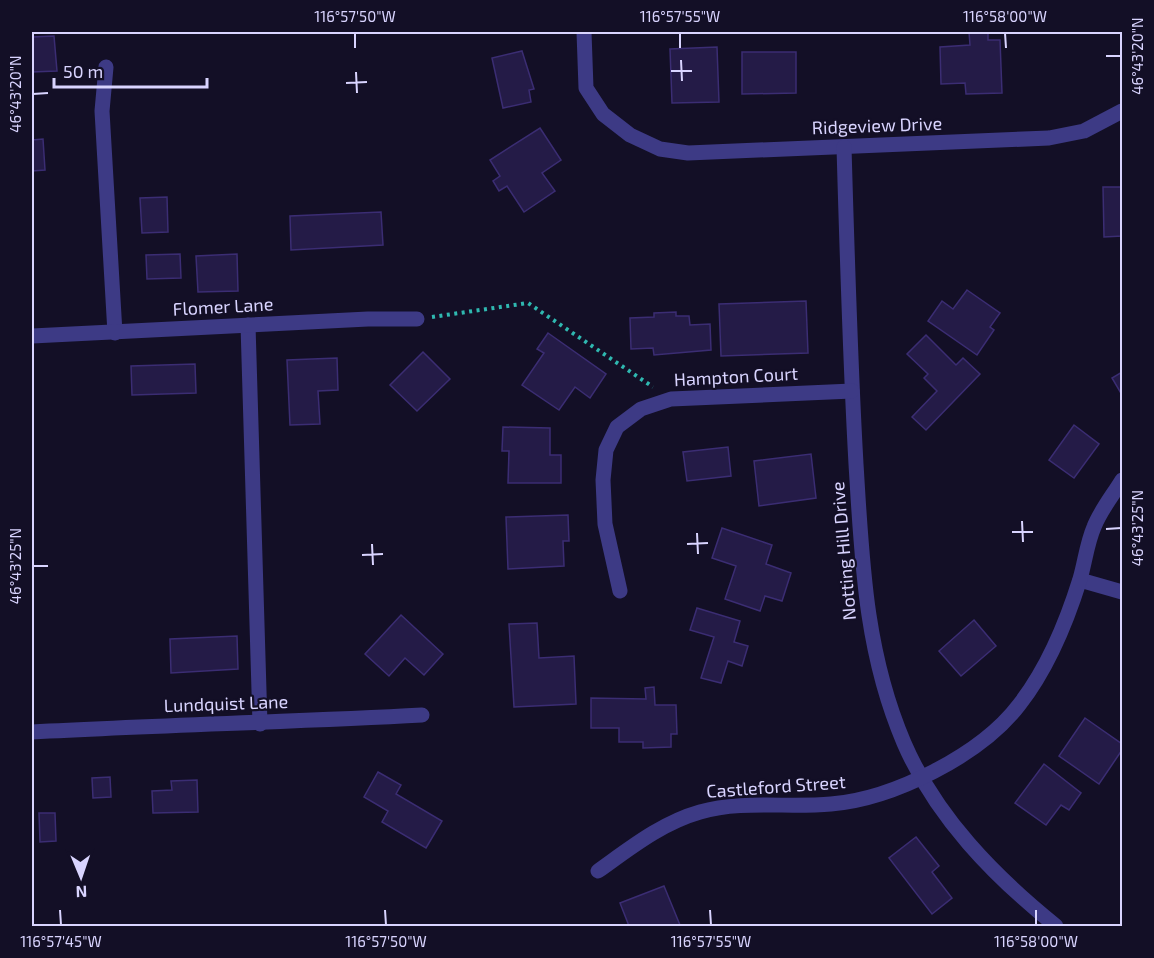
<svg xmlns="http://www.w3.org/2000/svg" width="1154" height="958" font-family="'Exo 2',sans-serif">
  <style>
    .building { fill: #241b47; stroke: #3b2d73; stroke-width: 1.5 }
    .lines { fill: none; stroke-linecap: round; stroke-linejoin: round }
    .path { stroke: #2fb8b0; stroke-width: 4; stroke-dasharray: 3 4.5; stroke-linecap: butt }
    .street { stroke: #3d3a85; stroke-width: 15 }
    .ticks { fill: none; stroke: #d9d4ff; stroke-width: 2 }
    .labels { text-anchor: middle; stroke-width: 4.5; stroke-linejoin: round; paint-order: stroke }
    .street-label { font-size: 18px; fill: #d9d4ff; stroke: #130f26 }
    .neatline { fill: none; stroke: #d9d4ff; stroke-width: 2 }
    .ticks-label { font-size: 15px; text-anchor: middle; fill: #d9d4ff }
  </style>
  <rect width="100%" height="100%" fill="#130f26"/>
  <!-- building -->
  <g class="building">
    <path d="M969 32H988V40H1000L1002 93 966 94 965 83 941 84 940 47 970 45Z"/>
    <path d="M54 36 57 71 32 72V37Z"/>
    <path d="M717 47 719 102 672 103 670 49Z"/>
    <path d="M522 51 534 89 529 90 531 102 503 108 492 58Z"/>
    <path d="M742 52H796V93L742 94Z"/>
    <path d="M540 128 561 160 542 173 555 191 524 212 507 186 499 191 493 181 500 176 490 160Z"/>
    <path d="M43 139 45 170 32 171V140Z"/>
    <path d="M1103 187H1122V236L1104 237Z"/>
    <path d="M167 197 168 232 142 233 140 198Z"/>
    <path d="M381 212 383 245 291 250 290 216Z"/>
    <path d="M180 254 181 278 147 279 146 255Z"/>
    <path d="M237 254 238 291 198 292 196 256Z"/>
    <path d="M967 290 1000 313 990 327 994 330 977 355 928 321 942 301 953 309Z"/>
    <path d="M806 301 808 353 721 356 719 304Z"/>
    <path d="M676 312V316H689L690 325 710 324 711 350 654 355 653 348 631 349 630 318 654 317V313Z"/>
    <path d="M548 333 606 374 590 398 575 387 559 410 522 385 544 353 537 349Z"/>
    <path d="M926 335 956 365 963 358 980 374 926 430 912 417 937 391 924 378 928 374 907 354Z"/>
    <path d="M423 352 450 379 417 411 390 385Z"/>
    <path d="M337 358 338 390 318 391 320 424 290 425 287 360Z"/>
    <path d="M195 364 196 393 132 395 131 366Z"/>
    <path d="M1122 372V395L1112 378Z"/>
    <path d="M1074 425 1099 444 1074 478 1049 460Z"/>
    <path d="M503 427 550 428V455H561V483H508L509 451H502Z"/>
    <path d="M728 447 731 476 687 481 683 452Z"/>
    <path d="M811 454 816 498 759 506 754 461Z"/>
    <path d="M568 515 569 541H563L564 566 508 569 506 517Z"/>
    <path d="M722 528 772 545 766 564 791 573 782 601 765 596 760 611 725 599 736 566 712 558Z"/>
    <path d="M697 608 740 621 734 642 748 646 742 666 728 661 721 683 701 678 714 637 690 630Z"/>
    <path d="M401 615 443 654 424 675 405 658 389 676 365 654Z"/>
    <path d="M974 620 996 646 961 676 939 651Z"/>
    <path d="M537 623 539 658 574 656 576 704 514 707 509 624Z"/>
    <path d="M237 636 238 669 171 673 170 639Z"/>
    <path d="M654 687 655 705H676L677 734H671V747L643 748V742H619V728H591V698L646 699 645 688Z"/>
    <path d="M1085 718 1122 744V750L1099 784 1059 756Z"/>
    <path d="M1044 764 1081 793 1069 810 1061 805 1046 825 1015 803Z"/>
    <path d="M378 772 401 785 396 794 442 821 426 848 382 822 388 811 364 797Z"/>
    <path d="M110 777 111 797 93 798 92 778Z"/>
    <path d="M197 780 198 812 153 813 152 791 172 790 171 781Z"/>
    <path d="M39 813H55L56 841 40 842Z"/>
    <path d="M916 837 939 866 932 872 952 898 932 914 889 858Z"/>
    <path d="M664 886 680 925 629 926 620 903Z"/>
  </g>
  <g class="lines">
    <!-- path -->
    <path class="path" d="M432 317 528 303 653 387"/>
    <!-- street -->
    <g class="street">
      <path d="M584 32 586 88 603 114 630 135 660 149 688 153 1049 138 1084 131 1122 111"/>
      <path d="M106 67 102 111 115 333"/>
      <path d="M844 147C847 252 850 358 856 464 862 561 865 652 904 743 936 817 994 876 1056 926"/>
      <path d="M248 325 260 724"/>
      <path d="M32 336 368 319H417"/>
      <path d="M1080 580 1122 592"/>
      <path d="M620 591 605 524 603 480 606 450 617 427 641 409 671 399 852 391"/>
      <path d="M32 732C162 725 292 722 422 715"/>
      <path d="M598 871C629 849 661 823 700 812 742 800 787 808 831 804 893 799 981 755 1019 705 1048 668 1066 624 1080 579 1085 562 1087 543 1094 527 1100 511 1113 495 1122 480"/>
    </g>
  </g>
  <!-- ticks -->
  <path class="ticks" d="M355 33V48M680 33V48M1005 33 1006 48M1106 56H1121M681 60 682 81M671 71H692M356 72 357 93M346 83 367 82M33 94 48 93M1022 521 1023 542M1106 529 1121 528M1012 532H1033M697 533 698 554M372 544 373 565M687 544 708 543M362 555 383 554M33 566H48M60 910 61 925M385 910 386 925M710 910 711 925M1036 910V925"/>
  <g class="labels">
    <!-- street labels -->
    <g class="street-label">
      <text transform="translate(877 126) rotate(-2)" y="6">Ridgeview Drive</text>
      <text transform="translate(223 307) rotate(-3)" y="6">Flomer Lane</text>
      <text transform="translate(736 377) rotate(-3)" y="6">Hampton Court</text>
      <text transform="translate(844 551) rotate(-95)" y="6">Notting Hill Drive</text>
      <text transform="translate(226 704) rotate(-2)" y="6">Lundquist Lane</text>
      <text transform="translate(776 787) rotate(-4)" y="6">Castleford Street</text>
    </g>
  </g>
  <!-- border -->
  <rect width="1154" height="958" fill="none" stroke="#130f26" stroke-width="66"/>
  <!-- north arrow -->
  <g transform="translate(81 877) rotate(178)" stroke="#130f26" stroke-width="4.5" paint-order="stroke">
  <path d="M0-4.5L10 22L0 15L-10 22Z" fill="#d9d4ff"/>
  <text y="-9" font-size="16" font-weight="bold" text-anchor="middle" fill="#d9d4ff">N</text>
  </g>
  <!-- scale -->
  <path d="M54 78v9h153v-9" fill="none" stroke="#d9d4ff" stroke-width="3"/>
  <text x="63" y="78" font-size="18" fill="#d9d4ff" stroke="#130f26" stroke-width="4.5" paint-order="stroke">50 m</text>
  <rect x="33" y="33" width="1088" height="892" class="neatline"/>
  <g class="ticks-label">
    <text x="355" y="22">116°57'50"W</text>
    <text x="680" y="22">116°57'55"W</text>
    <text x="1005" y="22">116°58'00"W</text>
    <text transform="translate(1138 56) rotate(-90)" y="5">46°43'20"N</text>
    <text transform="translate(16 94) rotate(-90)" y="5">46°43'20"N</text>
    <text transform="translate(1138 528) rotate(-90)" y="5">46°43'25"N</text>
    <text transform="translate(16 566) rotate(-90)" y="5">46°43'25"N</text>
    <text x="61" y="947">116°57'45"W</text>
    <text x="386" y="947">116°57'50"W</text>
    <text x="711" y="947">116°57'55"W</text>
    <text x="1036" y="947">116°58'00"W</text>
  </g>
</svg>
